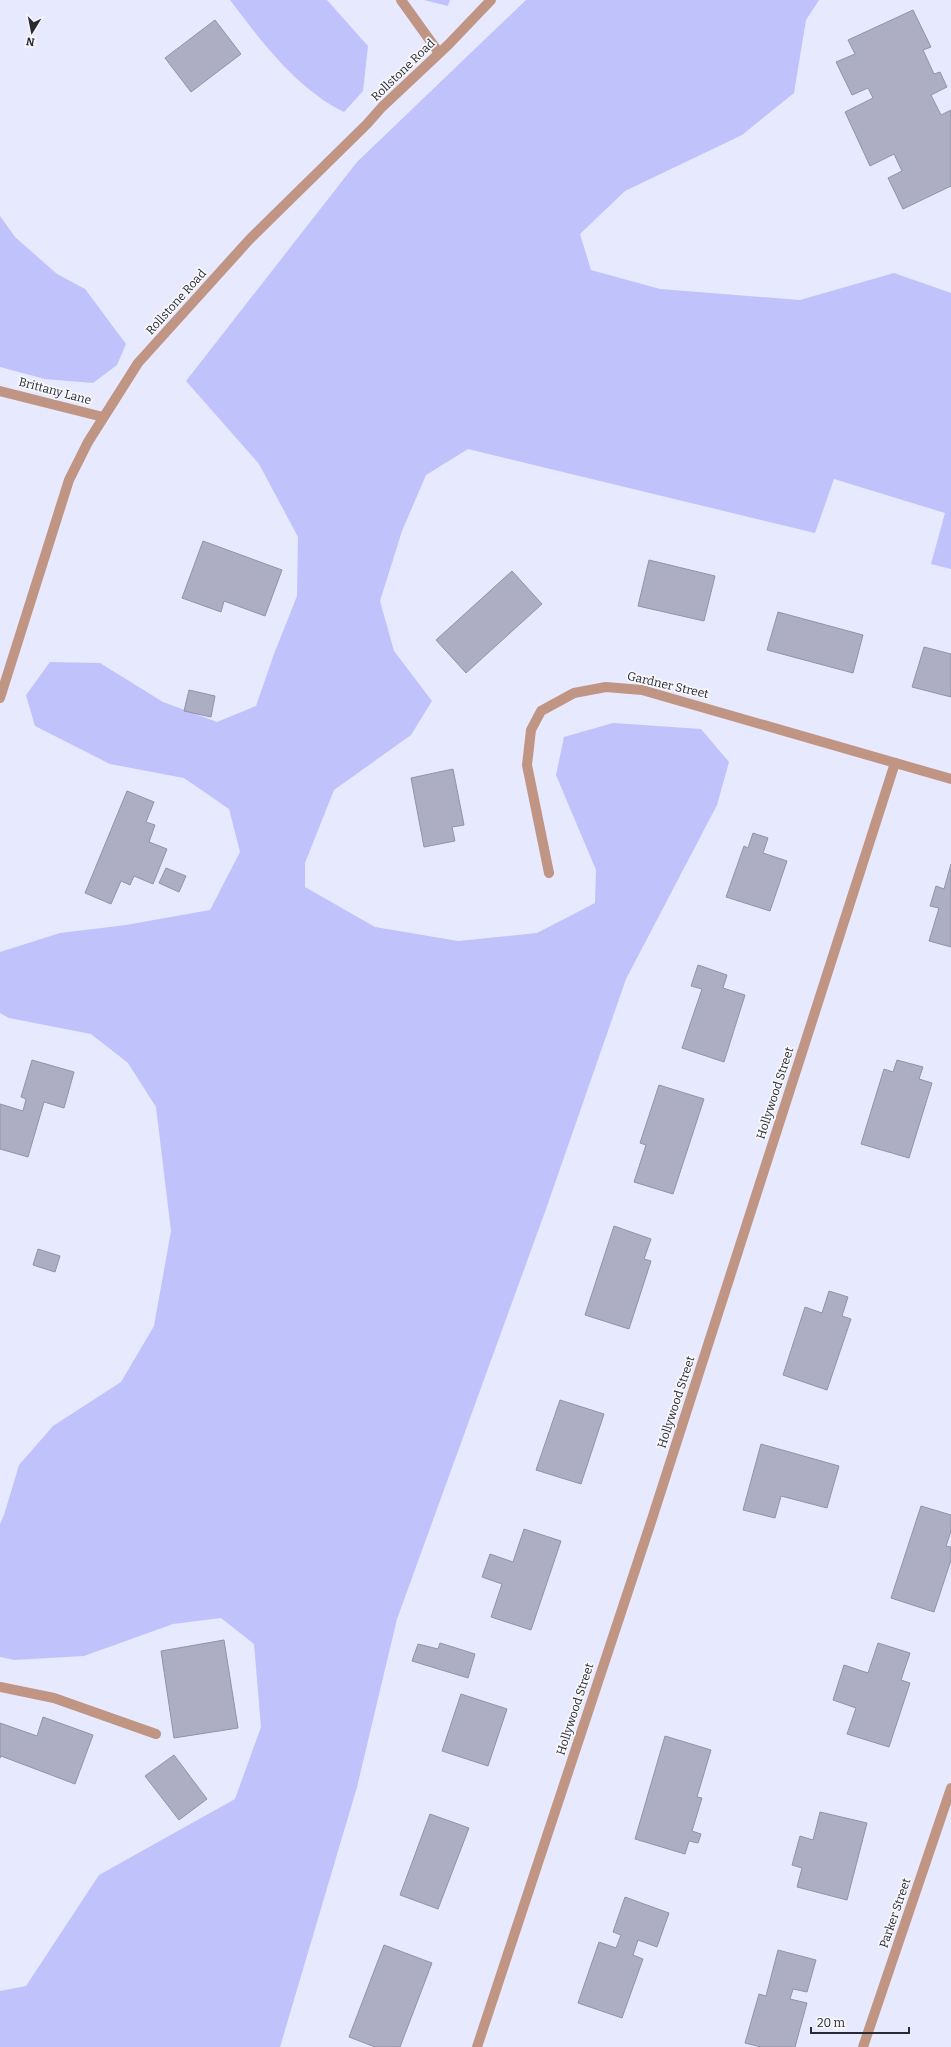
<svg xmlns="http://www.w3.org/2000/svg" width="951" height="2047" font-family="Bitter,serif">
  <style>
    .green { fill: #c0c2fc }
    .building { fill: #adaec4; stroke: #9193a7 }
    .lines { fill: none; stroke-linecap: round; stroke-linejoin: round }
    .lane { stroke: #c09583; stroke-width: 10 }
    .street { stroke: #c09583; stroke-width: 10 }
    .labels { text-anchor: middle; stroke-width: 3.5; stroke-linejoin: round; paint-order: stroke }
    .street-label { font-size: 12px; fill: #292a32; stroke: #f7f7fc }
  </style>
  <rect width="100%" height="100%" fill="#e7e9ff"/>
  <!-- green -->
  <g class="green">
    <path d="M230 0H327L368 46 363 91 344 112C296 88 262 42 230 0Z"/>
    <path d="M424 0H450L448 6Z"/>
    <path d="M526 0H819L806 20 794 93 742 135 625 191 580 234 591 270 660 289 800 300 894 273 951 293V569L931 564 945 513 834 479 815 533 468 449 426 475 402 531 380 601 394 651 432 701 411 735 334 790 305 863V887L375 927 458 941 537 933 595 903 596 870 556 775 564 737 613 723 701 729 729 762 717 805 626 979 546 1209 397 1619 357 1787 280 2047H0V1991L26 1986 99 1875 235 1799 261 1727 254 1644 221 1618 173 1624 84 1656 14 1660 0 1657V1524L4 1515 19 1465 53 1426 121 1382 154 1326 171 1231 156 1107 128 1063 91 1034 9 1018 0 1013V952L60 933 126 925 210 910 240 852 229 809 184 778 110 764 35 726 26 695 50 662 100 663 163 702 217 722 256 706 274 654 297 596 298 537 259 464 186 381 357 162Z"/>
    <path d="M0 216 15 237 57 274 85 289 126 344 117 365 93 383 45 379 0 367Z"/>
  </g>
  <!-- building -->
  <g class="building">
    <path d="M913 10 931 47 923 50 934 74 940 72 947 87 931 95 941 115 951 110V186L903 209 888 178 902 171 894 154 870 166 845 112 873 98 868 88 852 95 836 62 855 54 848 40Z"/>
    <path d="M215 20 241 54 191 92 165 58Z"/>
    <path d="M203 541 282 570 265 616 224 601 221 612 182 598Z"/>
    <path d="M649 560 715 576 704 621 638 606Z"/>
    <path d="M512 571 542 604 466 673 436 640Z"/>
    <path d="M778 612 863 635 853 673 767 650Z"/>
    <path d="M924 647 951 654V697L912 687Z"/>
    <path d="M189 690 215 696 211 717 184 711Z"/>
    <path d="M453 769 464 825 452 827 455 841 424 847 411 778Z"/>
    <path d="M127 791 154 802 146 822 155 825 149 842 167 849 153 884 134 876 130 885 121 881 111 904 85 893Z"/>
    <path d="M753 833 768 838 763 853 787 861 770 911 726 897 744 846 748 848Z"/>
    <path d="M951 864V947L929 941 939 908 930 906 936 886 944 889Z"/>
    <path d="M166 868 186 876 179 892 159 883Z"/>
    <path d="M698 965 727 975 723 988 745 995 724 1062 682 1048 702 989 691 986Z"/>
    <path d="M32 1060 74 1072 64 1108 44 1102 28 1157 0 1149V1104L23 1111 26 1099 21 1097Z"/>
    <path d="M897 1060 923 1067 919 1079 932 1083 909 1158 861 1144 884 1069 893 1072Z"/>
    <path d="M659 1085 704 1099 673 1194 634 1182 646 1145 640 1143Z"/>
    <path d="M614 1226 651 1239 644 1259 651 1261 629 1329 585 1315Z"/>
    <path d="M38 1249 60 1256 55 1272 33 1265Z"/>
    <path d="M829 1291 848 1297 842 1316 851 1319 827 1390 783 1375 805 1307 822 1313Z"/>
    <path d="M560 1400 604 1414 581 1484 536 1470Z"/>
    <path d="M761 1444 839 1466 827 1508 781 1496 775 1518 743 1510Z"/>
    <path d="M921 1506 951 1515V1531L946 1546 951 1547V1560L934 1612 891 1598Z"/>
    <path d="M524 1529 561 1541 531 1630 491 1617 502 1584 482 1577 490 1554 513 1562Z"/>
    <path d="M224 1640 238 1728 174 1738 161 1651Z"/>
    <path d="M440 1643 475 1654 468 1678 412 1661 418 1644 438 1649Z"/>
    <path d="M878 1643 910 1653 901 1680 910 1683 889 1747 847 1734 856 1708 833 1700 844 1665 868 1673Z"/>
    <path d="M461 1694 507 1709 488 1766 442 1751Z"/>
    <path d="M43 1717 93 1735 75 1784 1 1756 0 1758V1723L37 1736Z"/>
    <path d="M665 1736 711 1750 697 1797 702 1798 692 1831 701 1834 698 1843 689 1841 685 1854 635 1839Z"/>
    <path d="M174 1755 207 1799 179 1820 145 1776Z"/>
    <path d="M820 1812 867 1823 847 1900 797 1887 802 1868 792 1865 800 1836 813 1840Z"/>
    <path d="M430 1814 469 1828 438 1909 400 1895Z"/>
    <path d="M625 1897 669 1913 657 1947 638 1940 633 1955 643 1959 622 2018 578 2003 599 1942 616 1948 621 1935 613 1932Z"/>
    <path d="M384 1945 432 1963 400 2047H375L349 2037Z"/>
    <path d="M778 1950 816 1960 807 1992 793 1989 790 1999 807 2003 795 2047H761L745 2043 759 1994 766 1996Z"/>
  </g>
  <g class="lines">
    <!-- lane -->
    <path class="lane" d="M0 1687 54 1698 156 1734"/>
    <!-- street -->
    <g class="street">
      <path d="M401 0 439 53"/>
      <path d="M0 391 103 417"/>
      <path d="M0 698 69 480 88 442 138 363 249 240 367 124 382 107 448 45 491 0"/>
      <path d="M549 873 527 765 531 730 541 711 574 693 606 687 642 690 951 779"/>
      <path d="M477 2047 651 1522 895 763"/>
      <path d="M863 2047 951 1788"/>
    </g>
  </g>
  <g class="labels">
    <!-- street labels -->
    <g class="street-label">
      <text transform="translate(403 70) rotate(-44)" y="4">Rollstone Road</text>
      <text transform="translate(176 302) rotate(-48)" y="4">Rollstone Road</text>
      <text transform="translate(55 391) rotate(15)" y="4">Brittany Lane</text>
      <text transform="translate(668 685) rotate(13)" y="4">Gardner Street</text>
      <text transform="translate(775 1093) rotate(-72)" y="4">Hollywood Street</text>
      <text transform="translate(676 1402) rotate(-72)" y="4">Hollywood Street</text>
      <text transform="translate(575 1709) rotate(-72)" y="4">Hollywood Street</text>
      <text transform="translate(895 1913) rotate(-71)" y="4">Parker Street</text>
    </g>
  </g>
  <!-- north arrow -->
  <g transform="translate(32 32) rotate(190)" stroke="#f7f7fc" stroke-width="3" paint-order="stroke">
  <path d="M0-3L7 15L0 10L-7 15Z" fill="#292a32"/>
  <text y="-6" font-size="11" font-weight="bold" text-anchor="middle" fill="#292a32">N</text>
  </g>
  <!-- scale -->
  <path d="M811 2027v6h98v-6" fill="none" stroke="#292a32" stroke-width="2"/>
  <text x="817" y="2027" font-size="12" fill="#292a32" stroke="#f7f7fc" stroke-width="3" paint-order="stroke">20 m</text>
</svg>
